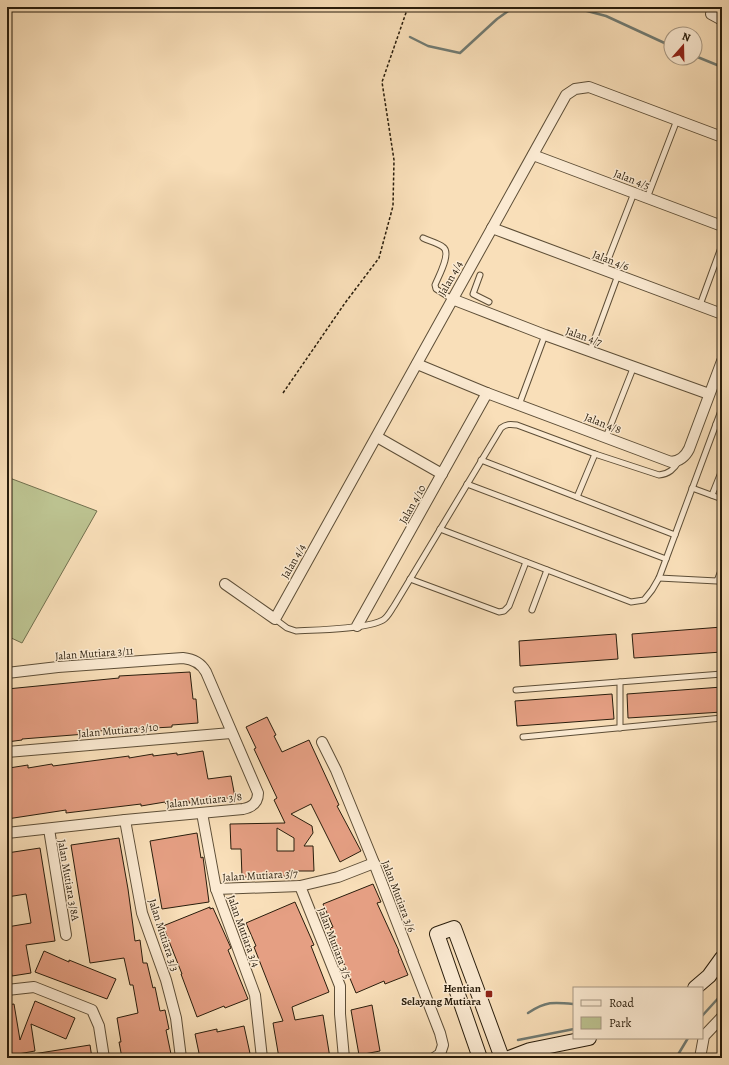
<svg xmlns="http://www.w3.org/2000/svg" width="729" height="1065" font-family="Alegreya,serif">
  <style>
    .green { fill: #bcc290; stroke: #72704e }
    .lines { fill: none; stroke-linecap: round; stroke-linejoin: round }
    .stream { stroke: #717b73; stroke-width: 2.5 }
    .building { fill: #e59f83; stroke: #291d0c; fill-rule: evenodd }
    .lane-casing { stroke: #5d4e37; stroke-width: 7 }
    .street-casing { stroke: #5d4e37; stroke-width: 12 }
    .secondary-casing { stroke: #291d0c; stroke-width: 16 }
    .path { stroke: #291d0c; stroke-width: 1.5; stroke-dasharray: 3 2; stroke-linecap: butt }
    .lane { stroke: #fbead2; stroke-width: 5 }
    .street { stroke: #fbead2; stroke-width: 10 }
    .secondary { stroke: #fbead2; stroke-width: 14 }
    .poi-dot { fill: #8f2418; stroke: #fbead2; stroke-width: 1.5 }
    .labels { text-anchor: middle; stroke-width: 3; stroke-linejoin: round; paint-order: stroke }
    .street-label { font-size: 11px; fill: #291d0c; stroke: #fbead2 }
    .poi-label { font-size: 11px; font-weight: bold; fill: #291d0c; stroke: #fbead2; text-anchor: end }
  </style>
  <rect width="100%" height="100%" fill="#f9dfb9"/>
  <filter id="stains"><feTurbulence type="fractalNoise" baseFrequency=".005" numOctaves="4"/><feColorMatrix values="0 0 0 0 .2 0 0 0 0 .09 0 0 0 0 .02 0 0 0 .5 -.17"/></filter>
  <radialGradient id="worn" r=".72"><stop offset=".6" stop-color="#630" stop-opacity="0"/><stop offset="1" stop-color="#630" stop-opacity=".3"/></radialGradient>
  <!-- green -->
  <path class="green" d="M7 477 97 511 22 643 7 636Z"/>
  <g class="lines">
    <!-- stream -->
    <g class="stream">
      <path d="M572 7 606 16 671 46"/>
      <path d="M410 37 428 46 460 53 497 19 514 7"/>
      <path d="M695 56 722 67"/>
      <path d="M528 1013C546 1001 554 1002 574 1004"/>
      <path d="M702 1016 722 994"/>
      <path d="M518 1040 574 1029"/>
      <path d="M676 1058 688 1038"/>
    </g>
  </g>
  <!-- building -->
  <g class="building">
    <path d="M722 627V652L634 658 632 634Z"/>
    <path d="M616 634 618 659 520 666 519 641Z"/>
    <path d="M190 672 193 699H196L198 723 172 725V727L98 731V733L73 735 22 739V740L7 742V689L119 678V676Z"/>
    <path d="M722 687V712L628 718 627 694Z"/>
    <path d="M612 694 614 719 517 726 515 701Z"/>
    <path d="M267 717 276 735 274 736 282 752 309 740 339 805 337 806 361 851 340 862 311 804 291 814 312 826 313 833 304 846H313L314 871H289V876L242 877 241 849H231L230 824 285 823 274 800 277 798 254 749 256 748 246 727ZM277 828 294 838V851H277Z"/>
    <path d="M203 751 208 779 231 776 235 797 189 803V801L166 804 165 802 141 806V804L66 813V810L7 819V771H9V768L28 765V768L52 764 53 766 129 756V758L153 754V756L177 753V755Z"/>
    <path d="M197 833 201 858 203 857 209 902 162 909 150 841Z"/>
    <path d="M119 838 128 889 135 941 140 940 143 963H147L153 988 155 987 160 1011 165 1010 169 1029 166 1030 171 1054 152 1058H150L149 1056 138 1058H122L119 1042H121L117 1018 138 1013 133 985H130L124 958 90 963 71 845Z"/>
    <path d="M40 848 55 941 26 945 31 973 12 976 7 946V927L31 923 26 894 7 897V853Z"/>
    <path d="M373 884 381 902 377 903 399 951H398L408 975 385 984 384 981 356 993 339 952 340 951 330 928 333 927 323 904Z"/>
    <path d="M295 902 314 945 311 946 329 992 292 1007 295 1020 323 1015 330 1058H279L273 1023 283 1021 254 947 256 946 246 923Z"/>
    <path d="M210 907V909L213 908 231 948 228 950 248 999 225 1008 224 1006 197 1017 181 974H182L163 926Z"/>
    <path d="M44 951 69 962V960L116 979 107 999 35 972Z"/>
    <path d="M35 1001 75 1018 66 1039 31 1024 35 1051 7 1056V1005L14 1004 20 1040Z"/>
    <path d="M372 1005 380 1051 359 1055 351 1010Z"/>
    <path d="M244 1026 251 1058H200L195 1034 217 1029V1032Z"/>
    <path d="M90 1045 92 1058H34L33 1054Z"/>
  </g>
  <g class="lines">
    <defs>
      <g id="lane">
        <path d="M647 198 677 120"/>
        <path d="M423 238C429 241 438 243 443 247 452 253 438 277 435 285L436 289 452 299"/>
        <path d="M604 270 634 193"/>
        <path d="M480 275 473 294 489 302"/>
        <path d="M700 305 722 245"/>
        <path d="M590 351 618 275"/>
        <path d="M519 405 545 335"/>
        <path d="M716 424 722 427"/>
        <path d="M606 437 634 366"/>
        <path d="M481 460 675 535"/>
        <path d="M467 484 666 559"/>
        <path d="M692 488 722 499"/>
        <path d="M712 495 722 470"/>
        <path d="M577 497 595 454"/>
        <path d="M440 529 631 602 644 600 652 590 659 578 722 408"/>
        <path d="M659 578 717 581 722 568"/>
        <path d="M410 579 499 612 504 611 509 606 526 562"/>
        <path d="M532 610 547 570"/>
        <path d="M275 619 287 628 296 631C316 630 368 629 383 620 388 617 391 610 394 606L501 428C506 424 510 424 517 425L595 454 659 475C669 474 674 469 679 461"/>
        <path d="M620 682V728"/>
        <path d="M516 690 722 674"/>
        <path d="M523 737 722 718"/>
      </g>
      <g id="street">
        <path d="M711 14 722 20"/>
        <path d="M533 155 722 226"/>
        <path d="M492 228 722 314"/>
        <path d="M452 299 545 335 709 394"/>
        <path d="M417 364 487 393 671 462C680 461 685 457 689 449L722 361"/>
        <path d="M377 437 442 474"/>
        <path d="M225 584 275 619 566 95 575 89 589 87 722 137"/>
        <path d="M357 626 487 393"/>
        <path d="M7 673 58 667 183 658C193 659 201 663 206 672L258 793C258 803 252 807 243 809L125 820 7 833"/>
        <path d="M322 742 336 770 374 863 440 1033 443 1045 440 1054 434 1058"/>
        <path d="M7 752 231 733"/>
        <path d="M202 813 216 889 255 995 262 1058"/>
        <path d="M125 820 142 913 166 980 176 1018 181 1058"/>
        <path d="M49 829 66 935"/>
        <path d="M300 886 340 986V1014L344 1058"/>
        <path d="M216 889 300 886 338 877 374 863"/>
        <path d="M7 990 34 987 92 1010 99 1026 104 1058"/>
        <path d="M700 1058 704 1036 722 1017"/>
      </g>
      <g id="secondary">
        <path d="M695 988 709 976 722 958"/>
        <path d="M480 1058 437 934 454 928 480 998 502 1058"/>
        <path d="M509 1058 530 1050 589 1038"/>
      </g>
    </defs>
    <!-- lane casing -->
    <use href="#lane" class="lane-casing"/>
    <!-- street casing -->
    <use href="#street" class="street-casing"/>
    <!-- secondary casing -->
    <use href="#secondary" class="secondary-casing"/>
    <!-- path -->
    <path class="path" d="M283 393 345 303 379 258 393 206 394 160 382 82 408 7"/>
    <!-- lane -->
    <use href="#lane" class="lane"/>
    <!-- street -->
    <use href="#street" class="street"/>
    <!-- secondary -->
    <use href="#secondary" class="secondary"/>
  </g>
  <!-- markers -->
  <rect class="poi-dot" x="485" y="990" width="8" height="8" rx="2"/>
  <g class="labels">
    <!-- street labels -->
    <g class="street-label">
      <text transform="translate(632 179) rotate(21)" y="4">Jalan 4/5</text>
      <text transform="translate(611 260) rotate(21)" y="4">Jalan 4/6</text>
      <text transform="translate(450 278) rotate(-61)" y="4">Jalan 4/4</text>
      <text transform="translate(584 336) rotate(19)" y="4">Jalan 4/7</text>
      <text transform="translate(603 423) rotate(21)" y="4">Jalan 4/8</text>
      <text transform="translate(412 504) rotate(-61)" y="4">Jalan 4/10</text>
      <text transform="translate(293 561) rotate(-61)" y="4">Jalan 4/4</text>
      <text transform="translate(94 653) rotate(-4)" y="4">Jalan Mutiara 3/11</text>
      <text transform="translate(118 730) rotate(-5)" y="4">Jalan Mutiara 3/10</text>
      <text transform="translate(204 800) rotate(-6)" y="4">Jalan Mutiara 3/8</text>
      <text transform="translate(260 875) rotate(-3)" y="4">Jalan Mutiara 3/7</text>
      <text transform="translate(69 880) rotate(80)" y="4">Jalan Mutiara 3/8A</text>
      <text transform="translate(399 896) rotate(69)" y="4">Jalan Mutiara 3/6</text>
      <text transform="translate(244 931) rotate(70)" y="4">Jalan Mutiara 3/4</text>
      <text transform="translate(164 935) rotate(72)" y="4">Jalan Mutiara 3/3</text>
      <text transform="translate(335 943) rotate(69)" y="4">Jalan Mutiara 3/5</text>
    </g>
    <!-- poi labels -->
    <g class="poi-label">
      <text x="481" y="992">Hentian<tspan x="481" dy="13">Selayang Mutiara</tspan></text>
    </g>
  </g>
  <!-- margin -->
  <rect width="729" height="1065" fill="none" stroke="#f9dfb9" stroke-width="24"/>
  <rect x="8" y="8" width="713" height="1049" fill="none" stroke="#291d0c" stroke-width="2"/>
  <rect x="12" y="12" width="705" height="1041" fill="none" stroke="#291d0c"/>
  <!-- legend -->
  <rect x="573" y="987" width="130" height="52" fill="#fbead2" stroke="#a79883"/>
  <rect x="581" y="1000" width="20" height="6" fill="#fbead2" stroke="#a79883"/>
  <text x="609" y="1007" font-size="12" fill="#291d0c">Road</text>
  <rect x="581" y="1017" width="20" height="12" fill="#bcc290" stroke="#a79883"/>
  <text x="609" y="1027" font-size="12" fill="#291d0c">Park</text>
  <!-- north arrow -->
  <g transform="translate(683 46) rotate(20)"><circle r="19" fill="#fbead2" stroke="#a79883"/>
  <path d="M0-3L7 15L0 10L-7 15Z" fill="#8f2418"/>
  <text y="-6" font-size="11" font-weight="bold" text-anchor="middle" fill="#291d0c">N</text>
  </g>
  <rect width="100%" height="100%" filter="url(#stains)"/>
  <rect width="100%" height="100%" fill="url(#worn)"/>
</svg>
